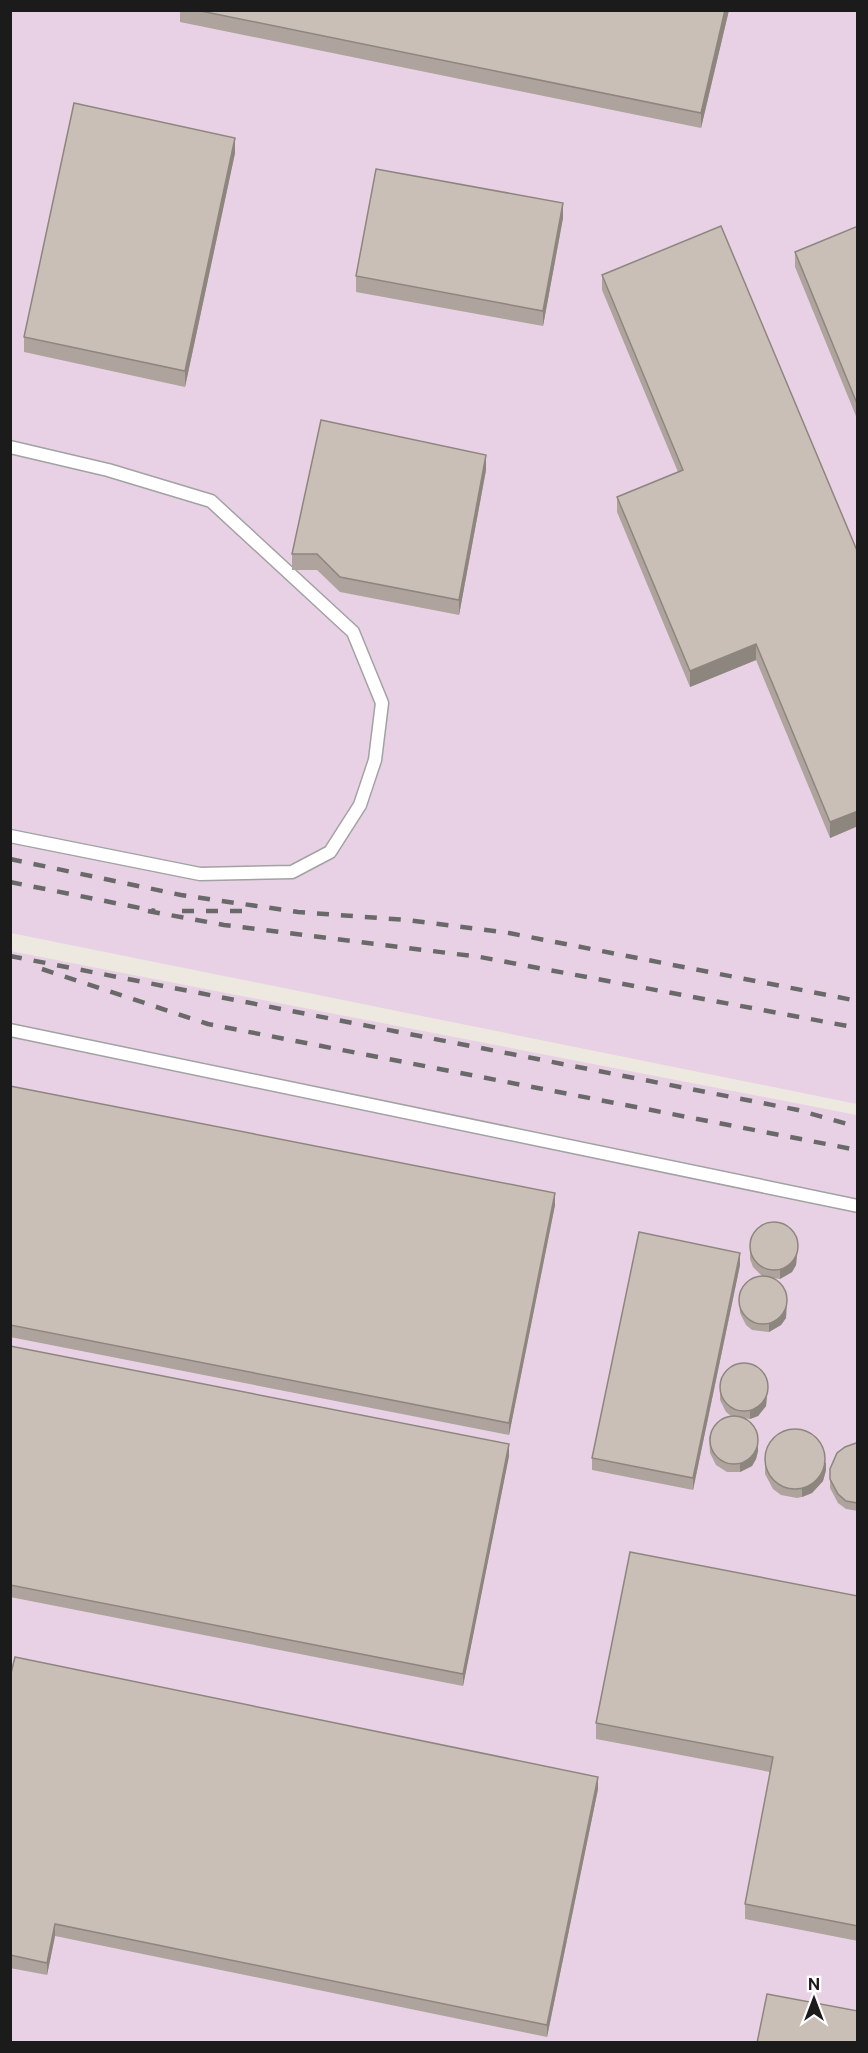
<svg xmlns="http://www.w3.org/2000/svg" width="868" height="2053" font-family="'Public Sans',sans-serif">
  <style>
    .industrial { fill: #e8d1e4 }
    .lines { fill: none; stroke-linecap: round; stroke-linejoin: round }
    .lane-casing { stroke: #a2a2a2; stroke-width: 15 }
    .lane { stroke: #fff; stroke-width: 12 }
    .rail { stroke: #696969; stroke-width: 4.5; stroke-dasharray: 12 12; stroke-linecap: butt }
    .wall { fill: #aea49d }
    .shaded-wall { fill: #8d867f }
    .building { fill: #cabfb6; stroke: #8d867f; stroke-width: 1.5 }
  </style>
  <rect width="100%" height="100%" fill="#eee9e0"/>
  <!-- industrial -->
  <g class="industrial">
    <path d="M10 11H857V1104L11 933Z"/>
    <path d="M10 951 857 1115V2042H11Z"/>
  </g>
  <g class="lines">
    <defs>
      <g id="lane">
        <path d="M10 447 108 470 211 501 353 632 382 703 375 760 360 805 330 852 292 872 200 874 10 836"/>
        <path d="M10 1030 858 1206"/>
      </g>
    </defs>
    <!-- lane casing -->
    <use href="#lane" class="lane-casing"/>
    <!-- lane -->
    <use href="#lane" class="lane"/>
    <!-- rail -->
    <g class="rail">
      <path d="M10 859 181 895 298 912 407 920 509 933 858 1001"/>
      <path d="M10 882 155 911"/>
      <path d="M148 911 224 925 480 957 858 1028"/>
      <path d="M182 911H251"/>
      <path d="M10 956 798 1110 858 1127"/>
      <path d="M42 969 208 1024 852 1149"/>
    </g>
  </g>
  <!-- wall -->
  <g class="wall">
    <path d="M180 10H729L701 128 180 22Z"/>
    <path d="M235 153 185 387 24 352V337Z"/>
    <path d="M563 218 543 326 356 292V276Z"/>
    <path d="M858 226V421L795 267V252Z"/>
    <path d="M602 275 858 553V826L830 838 756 660 690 687 617 512V497L678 472 602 290Z"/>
    <path d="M486 470 459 615 340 592 317 570H292V554Z"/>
    <path d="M10 1086 555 1205 509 1435 10 1337Z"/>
    <path d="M798 1248 796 1265 792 1272 780 1279 773 1278 787 1302 786 1318 781 1325 769 1332 752 1330 746 1325 740 1313 739 1296 762 1276 753 1267 750 1259V1251Z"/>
    <path d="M740 1265 693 1490 592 1470V1458Z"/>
    <path d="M10 1346 509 1456 463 1686 10 1597Z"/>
    <path d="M768 1388 766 1406 758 1416 750 1419 743 1418 758 1451 756 1459 752 1466 740 1472H727L716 1465 710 1453 709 1437 731 1416 726 1412 720 1400V1392Z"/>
    <path d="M858 1443V1511L846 1509 838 1503 830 1488V1477Z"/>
    <path d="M765 1455 826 1470 823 1481 812 1493 802 1497 797 1498 781 1495 773 1489 765 1474Z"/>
    <path d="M858 1596V1941L745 1919V1904L770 1772 596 1739V1723Z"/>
    <path d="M10 1677 598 1789 547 2037 55 1936 47 1975 10 1968Z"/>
  </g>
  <!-- shaded-wall -->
  <g class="shaded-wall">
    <path d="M725 10H729L701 128V113Z"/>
    <path d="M235 138V153L185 387V371Z"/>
    <path d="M563 203V218L543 326V311Z"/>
    <path d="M486 455V470L459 615V600Z"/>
    <path d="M756 644V660L690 687V671Z"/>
    <path d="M858 811V826L830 838V822Z"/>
    <path d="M555 1193V1205L509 1435V1423Z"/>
    <path d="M798 1240 796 1265 792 1272 780 1279V1270Z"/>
    <path d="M740 1253V1265L693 1490V1478Z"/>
    <path d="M787 1293 786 1318 781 1325 769 1332V1324Z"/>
    <path d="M768 1380 766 1406 758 1416 750 1419V1411Z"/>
    <path d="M758 1442V1451L756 1459 752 1466 740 1472V1464Z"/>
    <path d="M509 1444V1456L463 1686V1674Z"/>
    <path d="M826 1462V1470L823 1481 812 1493 802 1497V1489Z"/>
    <path d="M598 1777V1789L547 2037V2025Z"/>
    <path d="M55 1924V1936L47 1975V1963Z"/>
  </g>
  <!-- building -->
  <g class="building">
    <path d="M196 10H725L701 113Z"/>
    <path d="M74 103 235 138 185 371 24 337Z"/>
    <path d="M376 169 563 203 543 311 356 276Z"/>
    <path d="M721 226 858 553V811L830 822 756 644 690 671 617 497 683 470 602 275Z"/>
    <path d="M858 226V406L795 252Z"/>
    <path d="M321 420 486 455 459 600 340 577 317 554H292Z"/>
    <path d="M10 1086 555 1193 509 1423 10 1325Z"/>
    <circle cx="774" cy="1246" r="24"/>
    <path d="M639 1232 740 1253 693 1478 592 1458Z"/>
    <circle cx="763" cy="1300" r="24"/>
    <path d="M10 1346 509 1444 463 1674 10 1585Z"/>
    <circle cx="744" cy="1387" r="24"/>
    <circle cx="734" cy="1440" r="24"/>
    <circle cx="795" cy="1459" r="30"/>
    <path d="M856 1443H858V1503L846 1501 838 1494 830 1479V1469L837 1453 845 1447Z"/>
    <path d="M630 1552 858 1596V1926L745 1904 773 1757 596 1723Z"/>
    <path d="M15 1657 598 1777 547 2025 55 1924 47 1963 10 1955V1677Z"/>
    <path d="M767 1994 858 2011V2043H757Z"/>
  </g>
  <!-- border -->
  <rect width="868" height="2053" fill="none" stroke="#1b1b1b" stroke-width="24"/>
  <!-- north arrow -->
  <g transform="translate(814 1999)" stroke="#ffffff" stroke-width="4.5" paint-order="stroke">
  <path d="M0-4.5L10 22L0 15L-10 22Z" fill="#1b1b1b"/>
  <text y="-9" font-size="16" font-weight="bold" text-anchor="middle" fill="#1b1b1b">N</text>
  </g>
</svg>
